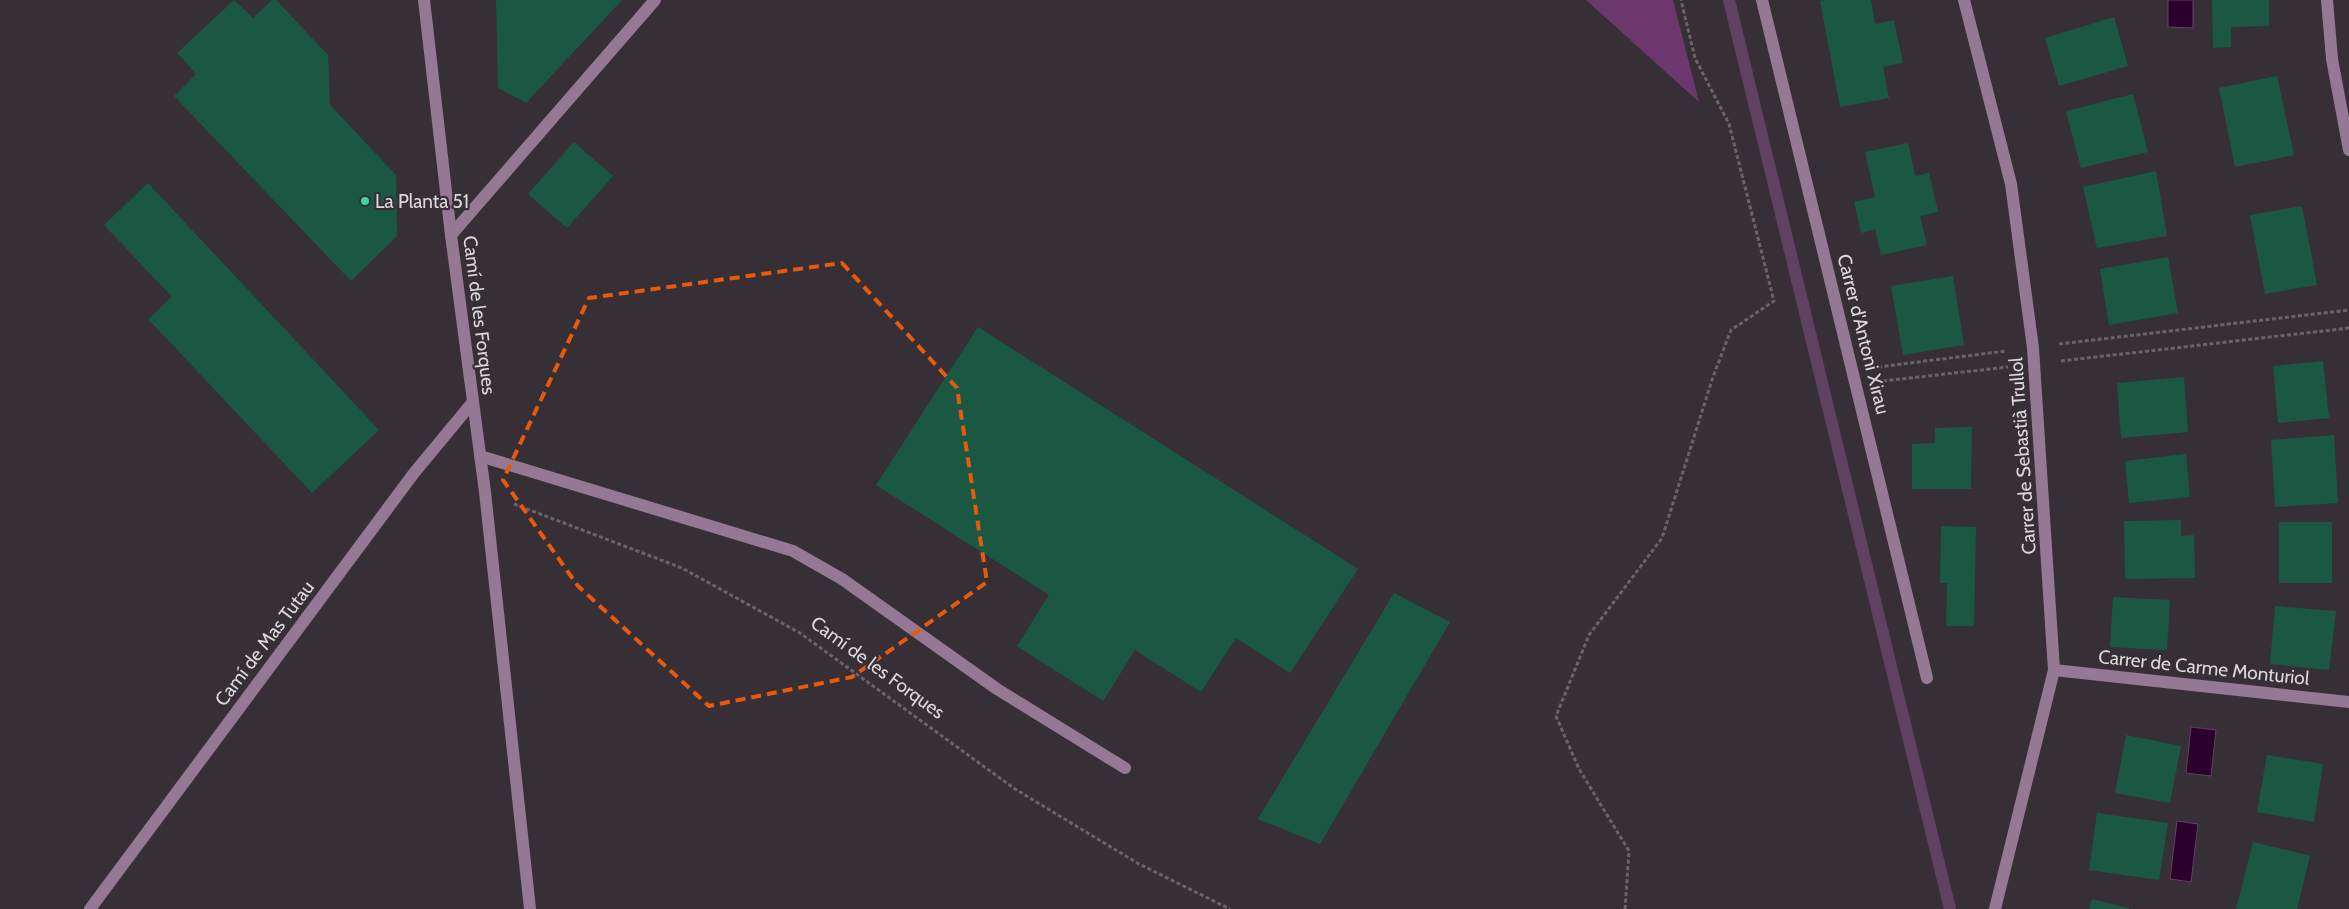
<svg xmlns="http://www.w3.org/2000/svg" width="2349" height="909" font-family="Cabin,sans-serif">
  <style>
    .green { fill: #6c376c }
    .water { fill: #2c002d; stroke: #614162 }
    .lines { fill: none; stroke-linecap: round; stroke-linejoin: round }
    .stream { stroke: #614162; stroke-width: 12 }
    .building { fill: #1a5843 }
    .path { stroke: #6a6469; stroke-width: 3; stroke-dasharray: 4 2.5; stroke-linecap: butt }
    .minor { stroke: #957894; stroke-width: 12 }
    .marked { fill: none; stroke: #e8590c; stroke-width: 4; stroke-dasharray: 10 6; stroke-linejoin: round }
    .poi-dot { fill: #3bd4a4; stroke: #363036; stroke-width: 2 }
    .labels { text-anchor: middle; stroke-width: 4.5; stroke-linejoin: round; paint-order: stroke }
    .poi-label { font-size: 19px; fill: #ddd8dc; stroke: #363036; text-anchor: start }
    .street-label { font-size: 19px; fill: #ddd8dc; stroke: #363036 }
  </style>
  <rect width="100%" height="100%" fill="#363036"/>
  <!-- green -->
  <path class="green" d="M1586 0H1673L1699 102Z"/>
  <!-- water -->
  <g class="water">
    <path d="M2168 0H2193V28L2168 27Z"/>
    <path d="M2191 727 2216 730 2211 776 2186 773Z"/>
    <path d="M2177 821 2198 824 2191 882 2170 879Z"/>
  </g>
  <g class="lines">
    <!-- stream -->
    <path class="stream" d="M1729 0 1950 909"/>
  </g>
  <!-- building -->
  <g class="building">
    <path d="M234 0 253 18 272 0H276L328 55 330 105 396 175 397 236 351 281 174 96 196 74 177 53Z"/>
    <path d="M496 0H622L526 103 498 88Z"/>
    <path d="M1825 0H1871L1875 24 1894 20 1903 63 1883 67 1889 98 1840 107 1820 1Z"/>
    <path d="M2212 0H2269V26L2231 27V47L2213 48Z"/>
    <path d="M2114 17 2128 66 2059 86 2045 38Z"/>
    <path d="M2277 76 2294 155 2235 167 2219 88Z"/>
    <path d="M2133 94 2148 152 2081 168 2066 111Z"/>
    <path d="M574 142 613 176 567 228 528 194Z"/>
    <path d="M1908 143 1915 176 1929 173 1938 212 1920 216 1927 245 1881 255 1875 229 1861 233 1854 202 1875 197 1865 152Z"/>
    <path d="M2156 171 2167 236 2097 248 2083 187Z"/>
    <path d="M148 183 379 430 312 493 148 319 172 297 104 225Z"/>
    <path d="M2302 206 2317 285 2265 294 2250 215Z"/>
    <path d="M2168 257 2178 313 2109 325 2100 269Z"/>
    <path d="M1953 276 1964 345 1903 355 1891 286Z"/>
    <path d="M978 327 1358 569 1290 673 1236 638 1201 692 1135 650 1103 701 1017 646 1049 595 876 485Z"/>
    <path d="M2323 361 2329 418 2278 423 2273 366Z"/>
    <path d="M2184 377 2188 432 2121 438 2117 383Z"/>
    <path d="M1972 427 1971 489H1912V444L1935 443V428Z"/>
    <path d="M2334 435 2338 503 2275 507 2271 440Z"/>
    <path d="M2186 454 2190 497 2129 503 2125 461Z"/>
    <path d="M2181 520V536L2194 535 2195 578 2125 579 2124 521Z"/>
    <rect x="2279" y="522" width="53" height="61"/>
    <path d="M1941 526 1976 527 1974 626H1946L1947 583H1940Z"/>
    <path d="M1394 593 1450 622 1320 844 1258 819Z"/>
    <path d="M2113 597 2170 600 2167 650 2110 647Z"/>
    <path d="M2275 606 2336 611 2329 670 2270 664Z"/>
    <path d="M2126 735 2181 746 2170 803 2115 793Z"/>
    <path d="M2267 755 2323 764 2314 822 2257 812Z"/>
    <path d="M2097 813 2168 823 2159 880 2089 870Z"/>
    <path d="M2253 842 2310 856 2297 909H2236Z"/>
    <path d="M2092 899 2129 908V909H2089Z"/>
  </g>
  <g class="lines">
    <!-- path -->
    <g class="path">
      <path d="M2059 344 2349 310"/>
      <path d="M2061 361 2349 328"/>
      <path d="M1878 367 2006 351"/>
      <path d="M1883 381 2008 367"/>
      <path d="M514 504 682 568 800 633 1015 789 1139 864 1230 909"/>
      <path d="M1625 909 1629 851 1579 769 1556 716 1589 635 1662 538 1713 377 1731 330 1774 301 1729 124 1695 58 1681 0"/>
    </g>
    <!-- minor -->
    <g class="minor">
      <path d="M424 0 451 235 485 492 530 909"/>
      <path d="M1762 0 1927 678"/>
      <path d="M1964 0 2011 184 2033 348 2054 670 1995 909"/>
      <path d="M2327 0 2332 59 2349 150"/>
      <path d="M451 235 655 0"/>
      <path d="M480 456 793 551 842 579 997 689 1125 768"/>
      <path d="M2054 670 2349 702"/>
      <path d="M90 909 414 473 472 403"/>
    </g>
  </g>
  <!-- marked area -->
  <path class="marked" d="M842 263 957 388 987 582 852 677 709 706 578 586 503 480 589 298Z"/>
  <!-- markers -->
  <circle class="poi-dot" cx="365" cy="201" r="5"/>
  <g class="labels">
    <!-- poi labels -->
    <g class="poi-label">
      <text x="375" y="208">La Planta 51</text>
    </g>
    <!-- street labels -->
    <g class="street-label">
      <text transform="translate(480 315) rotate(83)" y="7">Camí de les Forques</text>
      <text transform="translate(1864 334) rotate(76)" y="7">Carrer d'Antoni Xirau</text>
      <text transform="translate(2022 456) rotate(-94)" y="7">Carrer de Sebastià Trullol</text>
      <text transform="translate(264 643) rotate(-53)" y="7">Camí de Mas Tutau</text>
      <text transform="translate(878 667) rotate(36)" y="7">Camí de les Forques</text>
      <text transform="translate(2204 667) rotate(6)" y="7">Carrer de Carme Monturiol</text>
    </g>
  </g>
</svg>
